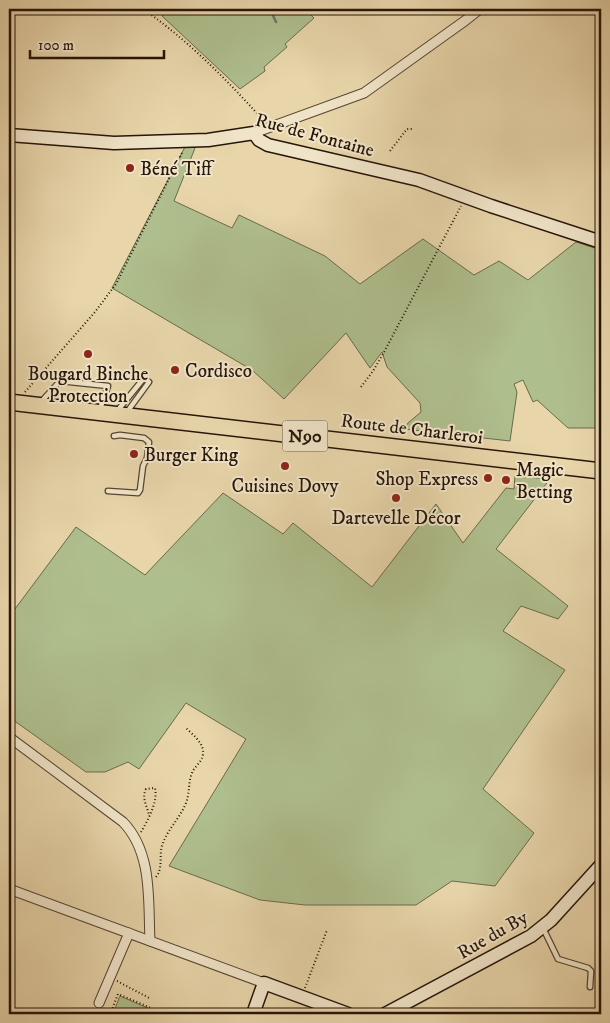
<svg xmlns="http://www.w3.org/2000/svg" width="610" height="1023" font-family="'IM FELL DW Pica',serif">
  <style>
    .green { fill: #afbe8d; stroke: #6a6a4b }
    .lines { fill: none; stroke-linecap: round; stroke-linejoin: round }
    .stream { stroke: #6d7670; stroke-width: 2.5 }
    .lane-casing { stroke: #564531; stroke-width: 7 }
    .street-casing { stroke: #564531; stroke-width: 11 }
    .secondary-casing { stroke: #261509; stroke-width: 15 }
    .primary-casing { stroke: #261509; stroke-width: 18 }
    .path { stroke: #261509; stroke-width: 2; stroke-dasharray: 1 2.5; stroke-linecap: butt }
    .lane { stroke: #f0e4c8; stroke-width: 4.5 }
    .street { stroke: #f0e4c8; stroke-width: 9 }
    .secondary { stroke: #f0e4c8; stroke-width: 12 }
    .primary { stroke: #e8d5aa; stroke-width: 15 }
    .poi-dot { fill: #8f2418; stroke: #f0e4c8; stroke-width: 2 }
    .labels { text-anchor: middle; stroke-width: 4; stroke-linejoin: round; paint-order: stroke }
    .shield { fill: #f0e4c8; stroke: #635342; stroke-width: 1 }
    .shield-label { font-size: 18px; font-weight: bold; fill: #261509 }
    .street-label { font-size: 19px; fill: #261509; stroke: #f0e4c8 }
    .poi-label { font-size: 19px; fill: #261509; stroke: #f0e4c8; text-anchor: start }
  </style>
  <rect width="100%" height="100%" fill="#e8d5aa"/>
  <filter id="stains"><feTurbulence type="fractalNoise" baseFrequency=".004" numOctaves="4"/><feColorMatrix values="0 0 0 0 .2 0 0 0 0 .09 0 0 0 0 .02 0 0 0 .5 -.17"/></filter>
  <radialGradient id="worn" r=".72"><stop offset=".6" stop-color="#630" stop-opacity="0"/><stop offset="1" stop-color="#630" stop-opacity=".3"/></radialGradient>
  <!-- green -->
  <g class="green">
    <path d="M169 9H305L314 18 285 44 287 47 264 67 265 71 240 89 162 16Z"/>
    <path d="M187 143H197L174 201 232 228 239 215 325 256 360 284 423 239 474 275 499 261 528 280 576 242 601 250V417L596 428H568L537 400 533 402 523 380 514 384 517 392 510 441 404 429 408 423 421 412 420 403 387 367 382 352 370 368 346 333 284 399 252 370 112 288Z"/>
    <path d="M515 476 550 479 496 549 568 606 558 619 521 606 503 631 565 670 483 789 534 833 495 886 452 881 416 905H305L260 900 169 866 246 739 186 703 139 769 128 762 105 772H86L9 717V617L76 527 145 575 223 493 283 534 293 523 372 587 436 504 463 543 506 488 514 489Z"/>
    <path d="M120 996 150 1009 148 1014H120L114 1011Z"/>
  </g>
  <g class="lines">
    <!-- stream -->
    <path class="stream" d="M270 9 276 22"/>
    <defs>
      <g id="lane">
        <path d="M40 403 60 381 108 386 100 409"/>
        <path d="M118 410 144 378 149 382 127 412"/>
        <path d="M108 491 138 493 140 490 143 466 147 458 149 442 144 438 120 435 114 436"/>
        <path d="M543 928 558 959 588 968 591 971 590 987"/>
      </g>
      <g id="street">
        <path d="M254 133 364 93 466 20 480 9"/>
        <path d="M9 737 123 822C153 853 148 902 150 941"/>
        <path d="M9 889 264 983"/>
        <path d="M99 1003 129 933"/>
      </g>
      <g id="secondary">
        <path d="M9 135 114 143 208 140 254 133 259 140 268 145 419 180 491 206 601 242"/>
        <path d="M253 1014 264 983 348 1014"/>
        <path d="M385 1014 531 936 551 920 601 865"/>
      </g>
      <path id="primary" d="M9 402 601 471"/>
    </defs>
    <!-- lane casing -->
    <use href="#lane" class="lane-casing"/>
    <!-- street casing -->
    <use href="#street" class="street-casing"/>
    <!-- secondary casing -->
    <use href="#secondary" class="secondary-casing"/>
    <!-- primary casing -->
    <use href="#primary" class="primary-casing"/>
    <!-- path -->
    <g class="path">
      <path d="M143 9C188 40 227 80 263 120"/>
      <path d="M390 151 407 129H413"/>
      <path d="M361 387 373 371 383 354 461 206"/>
      <path d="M25 392 95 312 116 284 183 151"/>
      <path d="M141 832C148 820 158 802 155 788L146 789C141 799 148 807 149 816"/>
      <path d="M156 877C164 867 158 854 163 843 168 829 180 818 186 803 190 793 188 782 192 773 195 765 203 762 203 753 204 743 192 734 186 728"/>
      <path d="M117 981 151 999"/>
      <path d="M305 988 327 930"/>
      <path d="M117 1014 111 1012 118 994 151 1008 148 1014"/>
    </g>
    <!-- lane -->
    <use href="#lane" class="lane"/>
    <!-- street -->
    <use href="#street" class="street"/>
    <!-- secondary -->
    <use href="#secondary" class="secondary"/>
    <!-- primary -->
    <use href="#primary" class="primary"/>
  </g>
  <!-- markers -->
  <g class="poi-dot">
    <circle cx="130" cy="168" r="5"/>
    <circle cx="88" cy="354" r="5"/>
    <circle cx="175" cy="370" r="5"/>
    <circle cx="134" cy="454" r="5"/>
    <circle cx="285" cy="466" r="5"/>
    <circle cx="488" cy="478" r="5"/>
    <circle cx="506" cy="480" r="5"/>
    <circle cx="396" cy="498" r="5"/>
  </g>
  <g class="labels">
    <!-- shield labels -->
    <rect class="shield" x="282.5" y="420.5" width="45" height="31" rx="4"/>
    <g class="shield-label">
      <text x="305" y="442">N90</text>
    </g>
    <!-- street labels -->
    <g class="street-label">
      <text transform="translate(315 134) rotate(15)" y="7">Rue de Fontaine</text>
      <text transform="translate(412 428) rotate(7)" y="7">Route de Charleroi</text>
      <text transform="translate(492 934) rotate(-30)" y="7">Rue du By</text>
    </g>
    <!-- poi labels -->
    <g class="poi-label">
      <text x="140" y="175">Béné Tiff</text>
      <text x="185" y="377">Cordisco</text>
      <text x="88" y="380" text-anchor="middle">Bougard Binche<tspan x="88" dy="22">Protection</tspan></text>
      <text x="144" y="461">Burger King</text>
      <text x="516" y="476">Magic<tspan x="516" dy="22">Betting</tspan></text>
      <text x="478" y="485" text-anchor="end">Shop Express</text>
      <text x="285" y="492" text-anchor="middle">Cuisines Dovy</text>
      <text x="396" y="524" text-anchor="middle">Dartevelle Décor</text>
    </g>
  </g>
  <!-- margin -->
  <rect width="610" height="1023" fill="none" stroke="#e8d5aa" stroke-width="30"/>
  <rect x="10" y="10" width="590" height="1003" fill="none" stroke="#261509" stroke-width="2.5"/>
  <rect x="15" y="15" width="580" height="993" fill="none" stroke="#261509"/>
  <!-- scale -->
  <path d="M30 50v8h134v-8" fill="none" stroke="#261509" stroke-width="2.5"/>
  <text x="38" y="50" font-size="15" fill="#261509" stroke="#f0e4c8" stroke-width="4" paint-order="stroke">100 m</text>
  <rect width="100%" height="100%" filter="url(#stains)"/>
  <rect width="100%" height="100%" fill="url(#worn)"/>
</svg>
